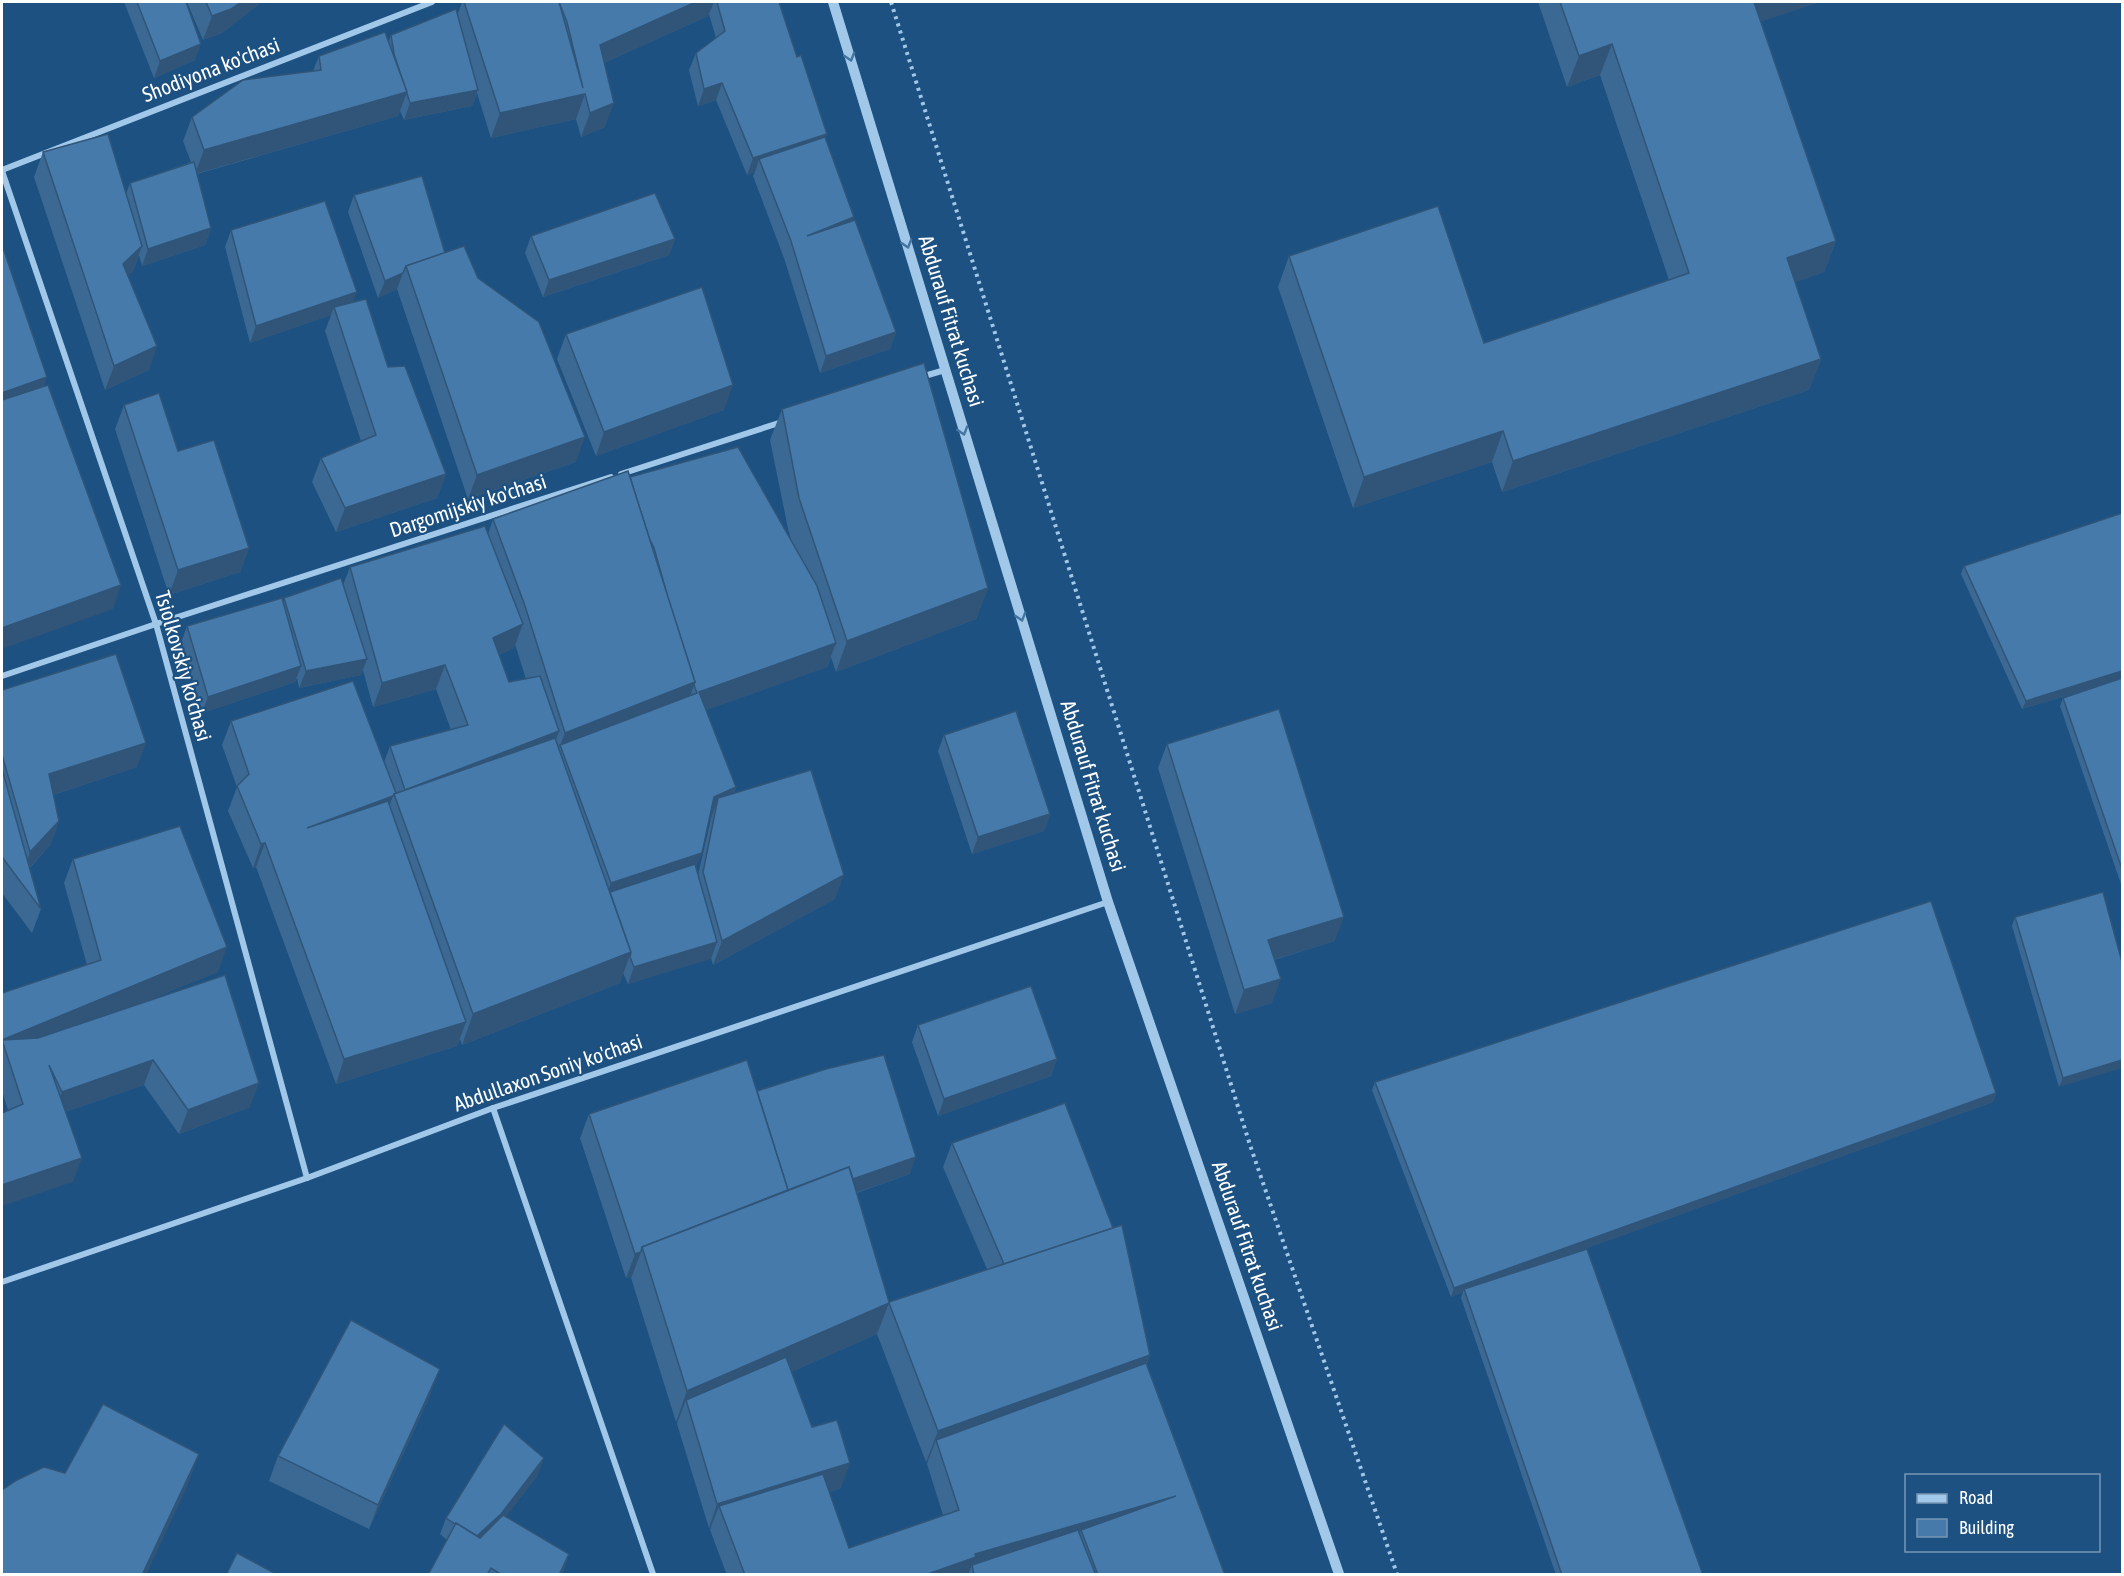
<svg xmlns="http://www.w3.org/2000/svg" width="2124" height="1576" font-family="'Asap Condensed',sans-serif">
  <style>
    .lines { fill: none; stroke-linecap: round; stroke-linejoin: round }
    .path { stroke: #a1c8e9; stroke-width: 4; stroke-dasharray: 3 4.5; stroke-linecap: butt }
    .minor { stroke: #a1c8e9; stroke-width: 6 }
    .tertiary { stroke: #a1c8e9; stroke-width: 10 }
    .wall { fill: #3b6993; fill-rule: evenodd }
    .shaded-wall { fill: #305578 }
    .building { fill: #457aab; stroke: #305578; stroke-width: 1.5 }
    .oneway { stroke: #4475a0 }
    .labels { text-anchor: middle; stroke-width: 4.5; stroke-linejoin: round; paint-order: stroke }
    .street-label { font-size: 21px; fill: #fff; stroke: #1c5181 }
  </style>
  <rect width="100%" height="100%" fill="#1c5181"/>
  <g class="lines">
    <!-- path -->
    <path class="path" d="M891 2 1250 1145 1397 1574"/>
    <!-- minor -->
    <g class="minor">
      <path d="M2 170 432 2"/>
      <path d="M2 171 156 624 307 1178"/>
      <path d="M921 377 945 370"/>
      <path d="M621 474 782 422"/>
      <path d="M2 676 156 624 611 477"/>
      <path d="M493 1108 653 1574"/>
      <path d="M2 1282 307 1178 493 1108 1108 902"/>
    </g>
    <!-- tertiary -->
    <path class="tertiary" d="M833 2 1108 902 1339 1574"/>
  </g>
  <!-- wall -->
  <g class="wall">
    <path d="M124 2H186L195 60 154 78Z"/>
    <path d="M187 2H260L259 4 222 33 203 40Z"/>
    <path d="M462 2H779L797 57 854 217 852 221 896 332 890 349 820 373 784 258 753 176 755 172 747 175 716 100 698 106 689 70 696 53 716 38 709 14 708 16 604 63 605 127 581 137 576 119 491 138 477 93 472 106 404 120 400 111 398 116 197 174 211 228 205 245 142 266 139 255 133 271 128 275 149 370 105 390 34 177 43 152 126 194 130 183 191 162 183 141 192 117 313 71 319 56 389 41 391 35 458 13Z"/>
    <path d="M1538 2H1820L1761 21 1836 241 1824 272 1795 282 1821 359 1809 390 1502 492 1492 462 1353 508 1278 287 1289 256 1484 343 1669 280 1600 75 1567 87Z"/>
    <path d="M354 195 445 253 478 278 576 462 468 499 397 289 378 298 348 212Z"/>
    <path d="M231 230 353 302 446 474 437 498 336 532 312 482 321 458 361 441 325 331 331 315 250 343 225 247Z"/>
    <path d="M531 236 675 239 669 255 543 297 525 253Z"/>
    <path d="M566 334 724 410 596 456 557 359Z"/>
    <path d="M124 405 178 451 249 548 240 572 169 595 115 429Z"/>
    <path d="M782 409 988 588 976 619 836 672 831 657 827 667 706 710 736 787 734 794 835 899 713 965 711 958 628 984 623 973 620 983 462 1045 460 1039 457 1046 336 1084 256 867 253 868 228 811 237 787 222 745 231 721 384 762 390 746 451 730 436 689 373 707 363 670 361 675 299 688 297 678 295 682 202 713 181 643 187 626 283 601 284 598 343 585 350 567 488 534 493 519 630 477 792 543 788 529 770 440ZM515 644 526 679 509 682 499 655 514 648ZM711 819 710 823 698 875 696 867 709 820Z"/>
    <path d="M2122 513V887L2060 706 2063 698 2114 681 2022 709 1961 574 1964 566Z"/>
    <path d="M2 690 137 767 53 795 59 821 50 845 30 868 41 909 32 933 2 893Z"/>
    <path d="M944 735 1050 814 1044 831 972 854 938 751Z"/>
    <path d="M1167 744 1335 941 1274 960 1272 1003 1235 1014 1158 768Z"/>
    <path d="M73 859 218 972 143 1002 250 1107 179 1134 144 1085 65 1112 73 1182 8 1110 2 1091V993L87 965 64 883Z"/>
    <path d="M2015 917 2122 962 2059 1087 2012 926Z"/>
    <path d="M918 1025 1057 1059 1051 1076 938 1116 912 1042Z"/>
    <path d="M1375 1082 1996 1093 1993 1102 1551 1261 1703 1575H1556L1461 1298 1463 1292 1451 1297 1372 1090Z"/>
    <path d="M757 1091 910 1174 857 1193 889 1302 987 1269 943 1167 952 1143 1150 1355 1147 1364 1225 1575H727L710 1530 711 1527 709 1528 677 1424 678 1421 676 1422 631 1278 632 1276 626 1278 580 1138 589 1114ZM877 1334 926 1462 928 1461 927 1464 943 1515 849 1548 829 1492 841 1488 812 1427 791 1372Z"/>
    <path d="M431 1393 369 1529 269 1481 278 1456Z"/>
    <path d="M538 1475 505 1517 569 1554 562 1575H428L447 1540 440 1534 446 1518Z"/>
  </g>
  <!-- shaded-wall -->
  <g class="shaded-wall">
    <path d="M241 2H260L259 4 222 33 203 40 212 16Z"/>
    <path d="M696 2H714L708 16 591 69 600 45Z"/>
    <path d="M1751 2H1820L1742 28Z"/>
    <path d="M201 44 195 60 154 78 160 61Z"/>
    <path d="M1612 44 1600 75 1567 87 1579 56Z"/>
    <path d="M722 83 716 100 698 106 704 89Z"/>
    <path d="M478 90 472 106 404 120 410 103Z"/>
    <path d="M407 92 398 116 195 174 204 150Z"/>
    <path d="M585 94 576 119 491 138 500 113Z"/>
    <path d="M614 103 605 127 581 137 590 113Z"/>
    <path d="M827 134 821 151 759 159 755 172 747 175 753 158Z"/>
    <path d="M854 217 848 234 807 236Z"/>
    <path d="M211 228 205 245 142 266 148 249Z"/>
    <path d="M675 239 669 255 543 297 549 280Z"/>
    <path d="M1836 241 1824 272 1775 289 1787 258Z"/>
    <path d="M142 246 133 271 114 288 123 264Z"/>
    <path d="M403 273 397 289 378 298 385 281Z"/>
    <path d="M357 292 350 309 334 307 331 315 250 343 256 326Z"/>
    <path d="M896 332 890 349 820 373 826 356Z"/>
    <path d="M157 346 149 370 105 390 114 366Z"/>
    <path d="M1821 359 1809 390 1502 492 1513 461Z"/>
    <path d="M47 377 36 408 2 420V393Z"/>
    <path d="M733 385 724 410 596 456 604 432Z"/>
    <path d="M1503 431 1492 462 1353 508 1364 477Z"/>
    <path d="M585 437 576 462 468 499 477 475Z"/>
    <path d="M446 474 437 498 336 532 345 508Z"/>
    <path d="M249 548 240 572 169 595 178 570Z"/>
    <path d="M121 585 113 609 2 649V628Z"/>
    <path d="M988 588 976 619 836 672 847 641Z"/>
    <path d="M523 624 514 648 484 662 493 638Z"/>
    <path d="M836 643 827 667 690 716 699 692Z"/>
    <path d="M367 659 361 675 299 688 306 671Z"/>
    <path d="M445 665 436 689 373 707 382 683Z"/>
    <path d="M301 666 295 682 202 713 208 697Z"/>
    <path d="M2122 671V678L2022 709 2026 701Z"/>
    <path d="M695 682 684 713 560 745 553 764 565 733Z"/>
    <path d="M559 731 550 756 405 790Z"/>
    <path d="M146 743 137 767 40 799 49 774Z"/>
    <path d="M736 787 727 811 718 798 711 819 705 822 714 797Z"/>
    <path d="M393 796 384 821 307 828Z"/>
    <path d="M1050 814 1044 831 972 854 978 837Z"/>
    <path d="M59 821 50 845 22 876 30 852Z"/>
    <path d="M265 843 256 867 253 868 261 844Z"/>
    <path d="M702 853 693 877 606 896 611 883Z"/>
    <path d="M844 875 835 899 713 965 722 941Z"/>
    <path d="M1344 917 1335 941 1259 964 1268 940Z"/>
    <path d="M717 942 711 959 628 984 634 967Z"/>
    <path d="M227 947 218 972 8 1058 2 1040Z"/>
    <path d="M631 952 620 983 462 1045 473 1014Z"/>
    <path d="M1281 979 1272 1003 1235 1014 1244 990Z"/>
    <path d="M466 1022 457 1046 336 1084 344 1059Z"/>
    <path d="M1057 1059 1051 1076 938 1116 944 1099Z"/>
    <path d="M153 1060 144 1085 53 1116 62 1092Z"/>
    <path d="M2122 1060V1068L2059 1087 2063 1078Z"/>
    <path d="M259 1083 250 1107 179 1134 188 1110Z"/>
    <path d="M1996 1093 1993 1102 1465 1292 1464 1289 1463 1292 1451 1297 1454 1288Z"/>
    <path d="M916 1157 910 1174 783 1218 789 1201Z"/>
    <path d="M82 1158 73 1182 2 1206V1185Z"/>
    <path d="M641 1252 632 1276 626 1278 635 1254Z"/>
    <path d="M889 1303 877 1334 691 1416 686 1400 678 1421 676 1422 687 1391Z"/>
    <path d="M1150 1355 1139 1386 936 1440 928 1461 926 1462 938 1431Z"/>
    <path d="M440 1369 431 1393 369 1529 378 1505Z"/>
    <path d="M199 1454 188 1485 146 1575H142Z"/>
    <path d="M544 1458 538 1475 495 1531 468 1555 474 1539Z"/>
    <path d="M850 1463 841 1488 725 1523 719 1506 711 1527 709 1528 717 1504Z"/>
    <path d="M1176 1496 1081 1530 1075 1547 972 1565 968 1575H925L975 1554Z"/>
    <path d="M569 1554 562 1575H559Z"/>
  </g>
  <!-- building -->
  <g class="building">
    <path d="M137 2H186L201 44 160 61Z"/>
    <path d="M206 2H241L231 9 212 16Z"/>
    <path d="M464 2H559L583 88 567 22 559 2H696L600 45 614 103 590 113 585 94 500 113Z"/>
    <path d="M717 2H779L797 57 801 55 827 134 753 158 722 83 704 89 696 53 725 31Z"/>
    <path d="M1560 2H1754L1836 241 1787 258 1821 359 1513 461 1503 431 1364 477 1289 256 1438 206 1484 343 1689 273 1612 44 1579 56Z"/>
    <path d="M456 9 478 90 410 103 394 54 391 35Z"/>
    <path d="M385 32 407 92 204 150 192 117 243 80 321 70 319 56Z"/>
    <path d="M108 134 142 246 123 264 157 346 114 366 43 152Z"/>
    <path d="M825 137 854 217 807 236 855 220 896 332 826 356 791 241 759 159Z"/>
    <path d="M194 162 211 228 148 249 130 183Z"/>
    <path d="M422 176 445 253 406 266 403 273 385 281 354 195Z"/>
    <path d="M655 193 675 239 549 280 531 236Z"/>
    <path d="M325 201 357 292 256 326 231 230Z"/>
    <path d="M2 245 47 377 2 393Z"/>
    <path d="M464 246 478 278 539 322 585 437 477 475 406 266Z"/>
    <path d="M702 287 733 385 604 432 566 334Z"/>
    <path d="M366 299 388 367 405 366 446 474 345 508 321 458 376 435 334 307Z"/>
    <path d="M924 363 988 588 847 641 799 498 782 409Z"/>
    <path d="M48 385 121 585 2 628V400Z"/>
    <path d="M159 393 178 451 214 440 249 548 178 570 124 405Z"/>
    <path d="M738 447 817 586 836 643 699 692 736 787 714 797 702 853 611 883 560 745 697 693 694 685 695 682 670 605 654 548 649 538 630 477Z"/>
    <path d="M628 471 695 682 565 733 525 606 493 519Z"/>
    <path d="M2122 513V671L2026 701 1964 566Z"/>
    <path d="M485 526 523 624 493 638 509 682 540 676 559 731 405 790 390 746 468 725 445 665 382 683 350 567Z"/>
    <path d="M341 578 367 659 306 671 284 598Z"/>
    <path d="M282 598 301 666 208 697 187 626Z"/>
    <path d="M116 654 146 743 49 774 59 821 30 852 2 755V690Z"/>
    <path d="M2122 678V869L2063 698Z"/>
    <path d="M353 681 396 793 394 794 393 796 307 828 388 801 466 1022 344 1059 265 843 261 844 237 786 249 774 231 721Z"/>
    <path d="M1279 709 1344 917 1268 940 1281 979 1244 990 1167 744Z"/>
    <path d="M1016 711 1050 814 978 837 944 735Z"/>
    <path d="M555 738 631 952 473 1014 394 794Z"/>
    <path d="M2 769 41 909 2 857Z"/>
    <path d="M811 770 844 875 722 941 703 872 718 798Z"/>
    <path d="M180 826 227 947 2 1040V993L101 960 73 859Z"/>
    <path d="M695 864 717 942 634 967 630 957 631 952 610 892Z"/>
    <path d="M2103 892 2122 962V1060L2063 1078 2015 917Z"/>
    <path d="M1931 901 1996 1093 1454 1288 1375 1082Z"/>
    <path d="M225 975 259 1083 188 1110 153 1060 62 1092 49 1065 82 1158 2 1185V1113L23 1104 2 1040 38 1038Z"/>
    <path d="M1031 986 1057 1059 944 1099 918 1025Z"/>
    <path d="M884 1055 916 1157 853 1179 849 1167 788 1190 757 1091 826 1069Z"/>
    <path d="M747 1060 788 1190 642 1247 641 1252 635 1254 589 1114Z"/>
    <path d="M1065 1103 1113 1228 1004 1264 952 1143Z"/>
    <path d="M849 1167 889 1302 1122 1225 1150 1355 938 1431 889 1303 687 1391 642 1247Z"/>
    <path d="M1587 1249 1703 1575H1562L1464 1289Z"/>
    <path d="M351 1320 440 1369 378 1505 278 1456Z"/>
    <path d="M786 1357 812 1427 837 1420 850 1463 717 1504 686 1400Z"/>
    <path d="M1146 1363 1225 1575H1098L1081 1530 1176 1496 975 1554 976 1557 925 1575H745L719 1506 823 1474 849 1548 959 1510 936 1440Z"/>
    <path d="M103 1404 199 1454 142 1575H2V1490L17 1480 44 1467 65 1473Z"/>
    <path d="M504 1424 544 1458 501 1514 477 1536 456 1523 455 1524 446 1518Z"/>
    <path d="M503 1515 569 1554 559 1575H502L491 1568 487 1575H428L456 1523 480 1538Z"/>
    <path d="M1078 1530 1095 1573 1091 1575H974L972 1565Z"/>
    <path d="M237 1553 278 1575H226Z"/>
  </g>
  <!-- one-way arrows -->
  <defs><path id="oneway-chevron" d="M-2-3.5L2.5 0L-2 3.5" fill="none" stroke-width="1.6" stroke-linecap="round" stroke-linejoin="round" transform="scale(1.5)"/></defs>
  <g class="oneway">
    <use href="#oneway-chevron" transform="translate(850 57) rotate(73)"/>
    <use href="#oneway-chevron" transform="translate(907 244) rotate(73)"/>
    <use href="#oneway-chevron" transform="translate(963 431) rotate(73)"/>
    <use href="#oneway-chevron" transform="translate(1021 617) rotate(73)"/>
  </g>
  <g class="labels">
    <!-- street labels -->
    <g class="street-label">
      <text transform="translate(211 70) rotate(-21)" y="7">Shodiyona ko'chasi</text>
      <text transform="translate(951 321) rotate(73)" y="7">Abdurauf Fitrat kuchasi</text>
      <text transform="translate(468 506) rotate(-18)" y="7">Dargomijskiy ko'chasi</text>
      <text transform="translate(183 666) rotate(74)" y="7">Tsiolkovskiy ko'chasi</text>
      <text transform="translate(1093 786) rotate(73)" y="7">Abdurauf Fitrat kuchasi</text>
      <text transform="translate(548 1073) rotate(-19)" y="7">Abdullaxon Soniy ko'chasi</text>
      <text transform="translate(1247 1246) rotate(71)" y="7">Abdurauf Fitrat kuchasi</text>
    </g>
  </g>
  <!-- border -->
  <rect width="2124" height="1576" fill="none" stroke="#ffffff" stroke-width="6"/>
  <!-- legend -->
  <rect x="1905" y="1474" width="195" height="78" fill="#1c5181" stroke="#7797b3" stroke-width="1.5"/>
  <rect x="1917" y="1494" width="30" height="9" fill="#a1c8e9" stroke="#7797b3" stroke-width="1.5"/>
  <text x="1959" y="1504" font-size="18" fill="#ffffff">Road</text>
  <rect x="1917" y="1519" width="30" height="18" fill="#457aab" stroke="#7797b3" stroke-width="1.5"/>
  <text x="1959" y="1534" font-size="18" fill="#ffffff">Building</text>
</svg>
